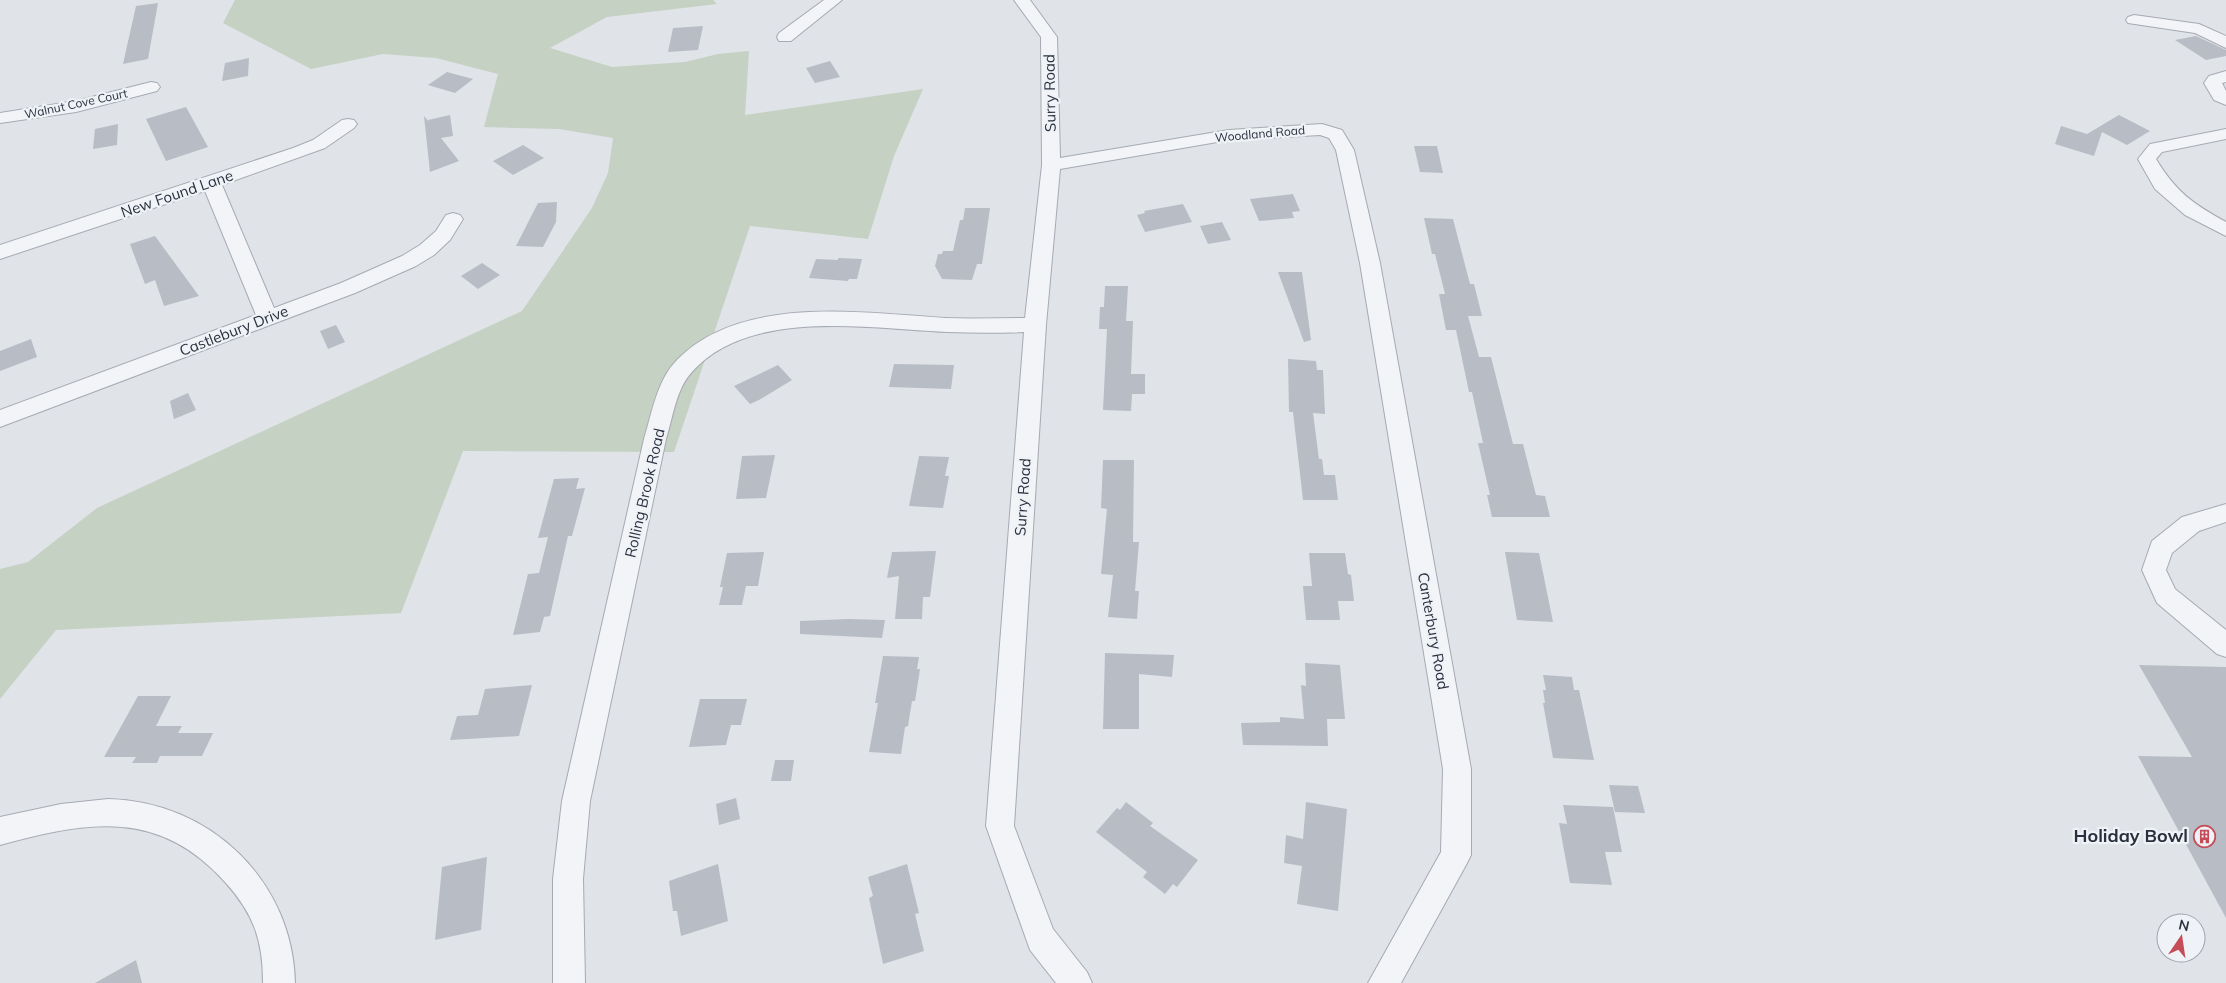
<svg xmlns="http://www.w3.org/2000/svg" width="2226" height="983" font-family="Mulish,sans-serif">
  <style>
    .green { fill: #c5d1c2 }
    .building { fill: #b8bcc5 }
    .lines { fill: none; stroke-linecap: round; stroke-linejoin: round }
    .minor-casing { stroke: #a6aab2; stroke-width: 2 }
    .minor { fill: #f2f4f7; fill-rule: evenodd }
    .labels { text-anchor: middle; stroke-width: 4.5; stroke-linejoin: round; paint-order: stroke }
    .far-street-label { font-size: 12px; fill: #2a303e; stroke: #eff2f6 }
    .street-label { font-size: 15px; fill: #2a303e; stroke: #eff2f6 }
    .near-poi-label { font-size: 18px; font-weight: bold; fill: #2a303e; stroke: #eff2f6; text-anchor: end }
  </style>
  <rect width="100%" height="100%" fill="#e0e3e8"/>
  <!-- green -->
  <path class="green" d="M235 0H713L717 4 607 17 550 48 612 67 685 62 718 54 749 51 745 115 923 89 894 156 868 239 750 226 674 452 463 451 401 613 56 630 0 699V569L28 562 97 508 522 311 592 208 608 173 613 138 559 129 484 127 498 74 436 58 383 54 311 69 223 23Z"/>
  <!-- building -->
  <g class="building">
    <path d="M158 3 148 59 123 64 136 6Z"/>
    <path d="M703 26 698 50 668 52 673 28Z"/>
    <path d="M2196 36 2226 50V56L2206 60 2175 40Z"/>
    <path d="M249 58 248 76 222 81 225 63Z"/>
    <path d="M830 61 840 77 815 83 806 68Z"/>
    <path d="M447 72 473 79 455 93 428 85Z"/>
    <path d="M186 107 208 147 166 161 146 119Z"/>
    <path d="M450 115 453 136 441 138 459 161 430 172 424 116 429 122 428 120Z"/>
    <path d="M2119 115 2150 131 2127 145 2102 132 2094 156 2055 144 2061 126 2087 134Z"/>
    <path d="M118 124 117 145 93 149 95 129Z"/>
    <path d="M523 145 544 158 513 175 493 161Z"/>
    <path d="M1414 146H1437L1443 173 1420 172Z"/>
    <path d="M1293 194 1300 211 1292 212 1294 218 1259 221 1250 199Z"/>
    <path d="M557 202 556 222 543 247 516 246 538 203Z"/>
    <path d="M1183 204 1192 222 1145 232 1137 215 1145 213 1144 211Z"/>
    <path d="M965 208H990L982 264H977L972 280 942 279 935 266 938 254H942L943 251H953L960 220H963Z"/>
    <path d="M1424 218 1453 219 1470 284H1474L1482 316H1468L1479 357H1491L1513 444H1523L1536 495 1545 496 1550 517H1492L1487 495H1490L1478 443H1483L1472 392H1469L1456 330H1446L1439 294H1445L1435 254H1432Z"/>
    <path d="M1222 222 1231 240 1208 244 1200 226Z"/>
    <path d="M155 236 199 296 164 306 155 280 145 284 130 244Z"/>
    <path d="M838 258 862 259 857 279H849L848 281 809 278 816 259 838 260Z"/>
    <path d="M482 263 500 275 478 289 461 276Z"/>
    <path d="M1278 272H1302L1311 340 1304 342Z"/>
    <path d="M1105 286H1128L1126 321H1133L1131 374H1145V394H1132L1131 411 1103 410 1107 329H1099L1100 307H1104Z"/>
    <path d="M336 325 345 342 328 349 320 331Z"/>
    <path d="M31 339 37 357 0 371V351Z"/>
    <path d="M1288 359 1316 361 1317 370H1323L1325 414 1313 413 1319 459H1322L1324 475H1335L1338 500H1303L1293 412H1289Z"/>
    <path d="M894 364 954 365 951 389 889 387Z"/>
    <path d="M778 365 792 380 759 400 750 404 734 386Z"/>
    <path d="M188 393 196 410 174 419 170 401Z"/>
    <path d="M775 455 766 498 736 499 742 456Z"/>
    <path d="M919 456 949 457 945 476H949L943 508 909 506Z"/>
    <path d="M1103 460H1134L1133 542H1139L1135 591H1139L1137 619 1108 617 1113 575 1101 574 1107 509 1101 508Z"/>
    <path d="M579 478 576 489 585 488 572 536H568L550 616 544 617 540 632 513 635 528 574 539 573 548 537 538 538 554 479Z"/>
    <path d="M936 551 930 597H923L922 619H895L899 576 887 578 892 552Z"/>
    <path d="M764 552 758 586H746L742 605H719L723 587H720L727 553Z"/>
    <path d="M1505 552 1539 553 1553 622 1517 620Z"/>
    <path d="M1309 553H1345L1348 574 1351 575 1354 601H1338L1340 620H1306L1303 586H1312Z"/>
    <path d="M848 619 885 620 882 638 800 634V621Z"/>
    <path d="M1105 653 1174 655 1172 677 1139 674V729H1103Z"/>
    <path d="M883 656 919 657 917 669H920L915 701H912L908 726 905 727 901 754 869 752 878 703H875Z"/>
    <path d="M1305 663 1340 665 1345 719H1327L1328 746 1243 745 1241 723 1280 722V717L1304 719 1301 685 1306 686Z"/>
    <path d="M2139 665 2226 667V918L2138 756 2192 757Z"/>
    <path d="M1543 675 1572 677 1574 690H1579L1594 760 1553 758 1543 703H1545L1543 690H1546Z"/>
    <path d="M532 685 519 736 450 740 457 716 478 715 485 689Z"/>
    <path d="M138 696H171L156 726H182L178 733H213L202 756H160L157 763H132L136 757H104Z"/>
    <path d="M700 699H747L741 725H731L726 745 689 747Z"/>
    <path d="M775 760H794L791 781H771Z"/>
    <path d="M1609 785 1638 786 1645 813 1615 812Z"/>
    <path d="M736 798 740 819 719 825 716 804Z"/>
    <path d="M1126 802 1153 823 1150 826 1198 860 1177 887 1173 884 1165 894 1143 877 1147 872 1096 832 1117 808 1120 810Z"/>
    <path d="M1306 802 1347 809 1338 911 1297 904 1302 866 1284 863 1286 835 1303 839Z"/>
    <path d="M1563 805 1613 807 1622 852H1605L1612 885 1570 883 1559 823 1567 824Z"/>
    <path d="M487 857 481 930 435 940 442 867Z"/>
    <path d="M718 864 728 921 681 936 677 911H673L669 881Z"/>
    <path d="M907 864 919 913 915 914 924 951 883 964 869 898 873 896 868 877Z"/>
    <path d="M136 960 142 983H95Z"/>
  </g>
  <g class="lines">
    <defs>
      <g id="minor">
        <path d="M824 0H842L791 41H779L777 37 779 33Z"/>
        <path d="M1014 0H1030L1057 37 1060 158 1229 130 1322 124 1342 130 1354 150 1380 263 1471 769V855L1466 865 1401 983H1368L1441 852 1443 769 1360 263 1336 150 1329 138 1320 135 1229 140 1060 169 1046 325 1014 826 1053 929 1087 972 1092 983H1056L1030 950 986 826 1024 332C998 333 973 333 947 332 871 329 749 307 692 372 676 389 673 417 666 439L590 801 583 879 585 983H553V879L562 801 644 439C652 413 657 380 677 360 741 294 863 313 946 318 972 319 999 318 1025 318L1042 165 1041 37Z"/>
        <path d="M2134 15 2199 24 2226 36V48L2195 33 2128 23 2126 20 2128 17Z"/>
        <path d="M2226 71V82L2222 83 2226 91V105L2214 100 2204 83 2209 76Z"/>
        <path d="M151 82 157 83 160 87 157 91 76 112 0 123V113L76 101Z"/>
        <path d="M348 119 354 120 357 124 354 128 325 148 222 185 274 308 341 283 402 256 420 245 436 231 446 215 453 213 460 215 463 219 450 240 434 255 416 266 355 293 0 427V410L256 315 205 191 0 259V245L293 148 313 140 342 120Z"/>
        <path d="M2226 129V139L2162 152 2156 159C2176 192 2193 204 2226 222V236L2185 215 2155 189 2138 159 2150 144Z"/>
        <path d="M2226 504V522L2199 531 2172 553 2166 570 2175 589 2226 630V657L2217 654 2157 603 2142 570 2152 541 2182 517Z"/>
        <path d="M108 799C210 801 293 881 295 983H263C263 941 254 914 225 882 159 808 87 821 0 845V817L61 804Z"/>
      </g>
    </defs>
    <!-- minor casing -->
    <use href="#minor" class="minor-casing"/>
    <!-- minor -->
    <use href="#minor" class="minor"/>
  </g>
  <!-- icons -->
  <defs>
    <symbol id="building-ring" viewBox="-11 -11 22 22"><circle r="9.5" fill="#eff2f6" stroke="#c54d58" stroke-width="1.5"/><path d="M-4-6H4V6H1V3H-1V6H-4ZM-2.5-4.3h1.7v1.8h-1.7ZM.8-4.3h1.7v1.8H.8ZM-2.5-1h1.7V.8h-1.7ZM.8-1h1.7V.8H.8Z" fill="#c54d58"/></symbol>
  </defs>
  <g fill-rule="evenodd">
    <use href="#building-ring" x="2192" y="824" width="25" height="25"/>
  </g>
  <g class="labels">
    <!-- far-street labels -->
    <g class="far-street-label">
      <text transform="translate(76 104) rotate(-12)" y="4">Walnut Cove Court</text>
      <text transform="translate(1260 134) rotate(-5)" y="4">Woodland Road</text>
    </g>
    <!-- street labels -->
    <g class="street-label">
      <text transform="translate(1050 93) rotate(-91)" y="5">Surry Road</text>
      <text transform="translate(177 194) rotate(-19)" y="5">New Found Lane</text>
      <text transform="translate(234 331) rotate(-21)" y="5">Castlebury Drive</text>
      <text transform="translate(645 493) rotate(-77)" y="5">Rolling Brook Road</text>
      <text transform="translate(1023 497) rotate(-86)" y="5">Surry Road</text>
      <text transform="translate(1433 631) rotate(80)" y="5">Canterbury Road</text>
    </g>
    <!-- near-poi labels -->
    <g class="near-poi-label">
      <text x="2188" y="842">Holiday Bowl</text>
    </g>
  </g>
  <!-- north arrow -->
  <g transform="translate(2181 938) rotate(13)"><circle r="24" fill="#eff2f6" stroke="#a0a4ac"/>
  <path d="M0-4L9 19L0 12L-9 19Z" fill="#c54d58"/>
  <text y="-8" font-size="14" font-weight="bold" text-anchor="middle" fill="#2a303e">N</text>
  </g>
</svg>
